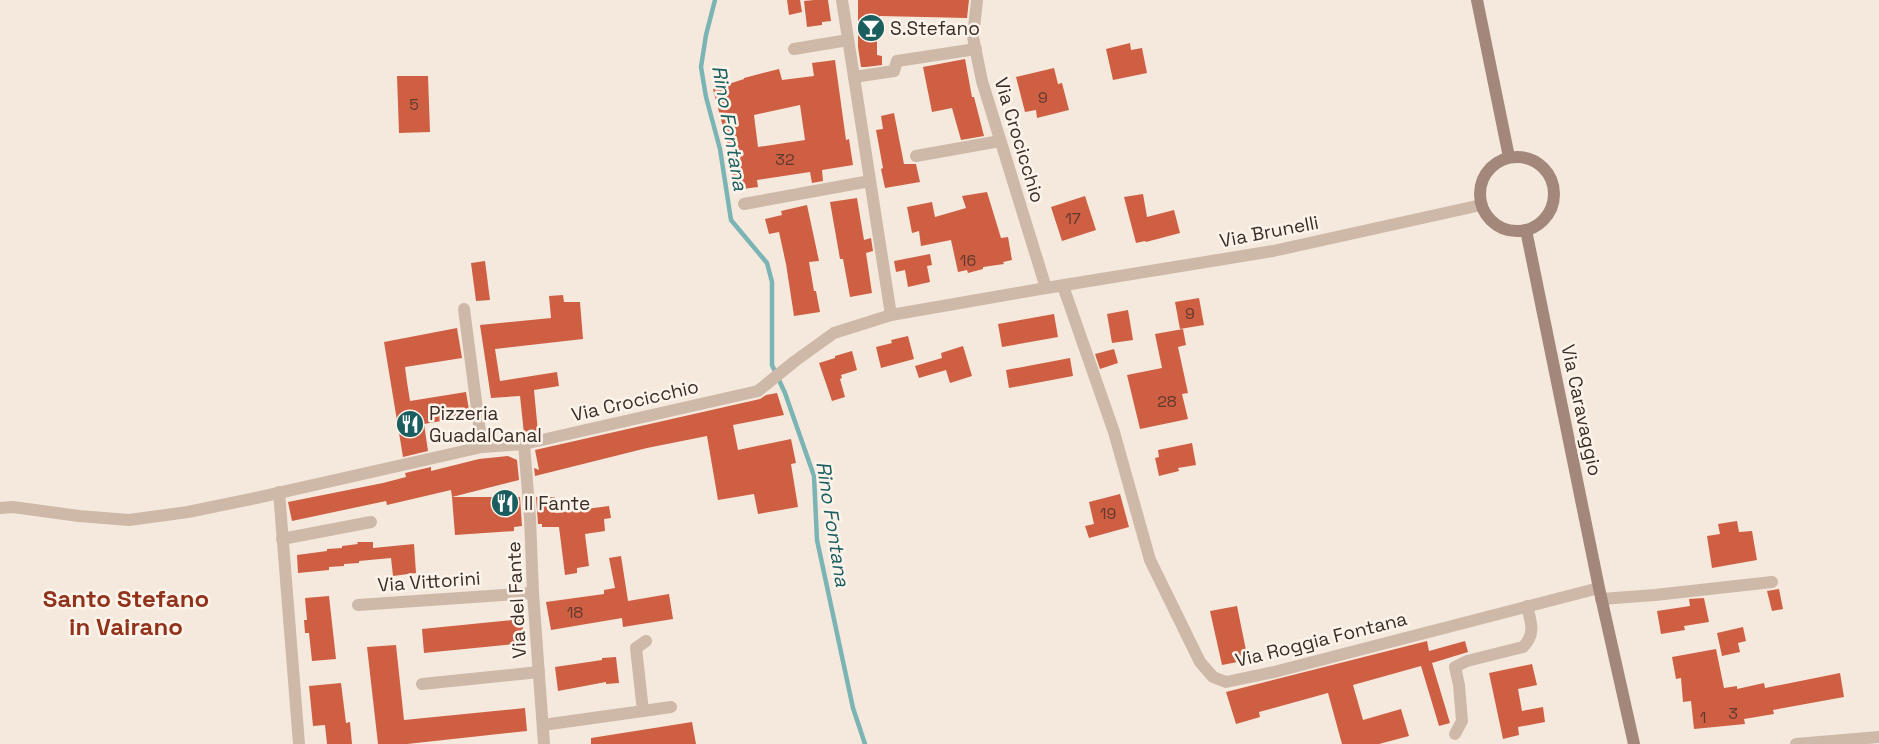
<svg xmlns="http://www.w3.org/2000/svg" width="1879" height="744" font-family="'Space Grotesk',sans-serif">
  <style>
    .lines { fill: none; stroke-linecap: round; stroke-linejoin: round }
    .stream { stroke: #7bb4b5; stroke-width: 4.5 }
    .building { fill: #cf5f42; fill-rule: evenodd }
    .street { stroke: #ceb9a9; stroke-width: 12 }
    .secondary { stroke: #a2877a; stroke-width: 12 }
    .labels { text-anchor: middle; stroke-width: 5; stroke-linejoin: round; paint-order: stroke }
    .number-label { font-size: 16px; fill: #603a2f }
    .poi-label { font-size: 19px; fill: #3b2e29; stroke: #fcf4eb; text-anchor: start }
    .street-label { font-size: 19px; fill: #3b2e29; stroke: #fcf4eb }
    .water-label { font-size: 20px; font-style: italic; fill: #1b5e60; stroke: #fcf4eb }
    .district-label { font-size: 24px; font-weight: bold; fill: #91331b; stroke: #fcf4eb }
  </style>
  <rect width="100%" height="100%" fill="#f5e9de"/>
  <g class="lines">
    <!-- stream -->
    <path class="stream" d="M715 0 706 35 701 67 706 97 720 149 731 220 767 263 772 282V365L785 393 814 476 817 540 853 708 865 744"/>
  </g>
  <!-- building -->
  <g class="building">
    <path d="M787 0H800L802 12 789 15Z"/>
    <path d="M814 0H828L831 21 822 22V25L807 27 804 1Z"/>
    <path d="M858 0H969L967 18 880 16V29H877V55L882 56V65L866 67H861L858 47Z"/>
    <path d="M1130 43 1131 50 1142 48 1147 73 1113 80 1106 49Z"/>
    <path d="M965 59 972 97H974L984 136 961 140 952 108 932 112 923 67Z"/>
    <path d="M835 60 846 140 849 139 853 165 822 170 823 181 812 183 810 172 757 180 758 187 735 190 731 165H733L713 89 744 79V78L779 69 782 80 814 76 812 63ZM800 105 805 140 758 147 754 115Z"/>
    <path d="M1054 68 1058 84 1062 83 1069 110 1037 118 1036 110 1025 112 1016 77Z"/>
    <path d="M397 76H428L430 132 399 133Z"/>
    <path d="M894 113 904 164H916L920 182 885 188 881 169 883 168 876 130 883 129 881 116Z"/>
    <path d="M987 192 1001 238 1008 237 1012 260 1003 262 1004 264 983 267V269L968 273 967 270 958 272 951 240 921 246 919 231 912 233 907 207 932 202 935 217 966 208 962 196Z"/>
    <path d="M1143 194 1147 217 1174 210 1180 233 1146 242 1145 241 1136 243 1124 197Z"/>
    <path d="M1085 196 1096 230 1062 241 1051 207Z"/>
    <path d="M857 198 864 240 871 238 873 251 866 253 872 293 850 297 843 259H840L830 202Z"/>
    <path d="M807 205 819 261 809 262 814 291H816L820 312 794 316 786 264 779 232 769 234 765 219 782 215 781 211Z"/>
    <path d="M930 254 932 265 927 266 930 282 908 287 905 270 896 272 894 261Z"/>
    <path d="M485 261 490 300 476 301 471 263Z"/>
    <path d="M563 295 564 302H580L583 339 495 349 500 381 557 372 559 386 534 390 538 432 524 434 520 396 491 398 480 325 551 318 549 296Z"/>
    <path d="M1199 298 1204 325 1180 329 1175 302Z"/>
    <path d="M1128 310 1133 340 1112 343 1107 314Z"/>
    <path d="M1054 314 1058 337 1002 347 998 324Z"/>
    <path d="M457 328 462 358 405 367 407 382 410 401 466 392 470 416 424 424 428 451 403 457 384 342Z"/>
    <path d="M1183 329 1186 345 1178 347 1188 393 1182 394 1188 419 1140 429 1127 375 1162 368 1155 334Z"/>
    <path d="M908 336 914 359 881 368 876 347 892 343 891 340Z"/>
    <path d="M963 346 972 376 950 383 946 370 919 378 915 366 942 358 941 353Z"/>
    <path d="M1114 349 1118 363 1100 369 1095 354Z"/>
    <path d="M852 351 857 370 841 375 842 378 840 379 845 397 832 401 819 363 835 358V356Z"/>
    <path d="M1070 358 1073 376 1009 388 1006 370Z"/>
    <path d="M777 393 784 415 733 425 738 450 791 439 796 463 791 464 798 507 758 514 754 494 718 500 707 436 647 448 535 476 534 468 539 470 535 450 760 399 766 395Z"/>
    <path d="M1192 443 1196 465 1178 468 1179 471 1159 476 1155 458 1159 457 1158 450Z"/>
    <path d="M508 456 517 460 519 480 452 497 451 490 387 505 386 501 292 521 288 502 383 483 406 477 405 473 431 467V471L479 459Z"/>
    <path d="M1120 494 1129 527 1089 538 1085 526 1094 524 1089 502Z"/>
    <path d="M452 497H520L522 526 514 527V531L455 535Z"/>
    <path d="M536 497H555V513L609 506 611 518 604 519 605 531 585 534 589 566 577 568V573L565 575 559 527H542V524H538Z"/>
    <path d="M1737 521 1739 532 1752 531 1757 560 1712 568 1707 536 1720 534 1718 524Z"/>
    <path d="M357 542H373V548L414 544 416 573 393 576 391 558 359 561V563L344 564V566L329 567V570L298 573 297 555 327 551V549L342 548V546L358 544Z"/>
    <path d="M621 556 628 601 669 594 673 619 623 627 622 618 551 630 546 602 604 594V590L615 588 609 558Z"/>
    <path d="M1779 589 1783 609 1772 611 1767 591Z"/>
    <path d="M329 596 336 659 312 661 309 633H305L304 620H307L305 598Z"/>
    <path d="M1704 598 1709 622 1684 626 1685 630 1661 634 1657 611 1690 606 1689 599Z"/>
    <path d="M1237 606 1248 660 1222 665 1210 611Z"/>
    <path d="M522 619 524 643 424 653 422 629Z"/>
    <path d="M1743 627 1746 641 1738 643 1740 652 1722 656 1717 633Z"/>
    <path d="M1427 641 1429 651 1465 641 1468 652 1432 663 1450 723 1439 726 1421 666 1353 685 1363 720 1401 709 1409 736 1379 744H1342L1328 693 1259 712 1260 717 1236 724 1226 692Z"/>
    <path d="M396 645 404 720 525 708 527 731 407 744H378L367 647Z"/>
    <path d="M1716 649 1724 688 1737 686V689L1764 683 1765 688 1840 673 1844 697 1773 710 1774 714 1744 719 1745 724 1694 729 1691 701 1683 702 1681 678 1676 679 1672 657Z"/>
    <path d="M616 657 619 683 606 684V682L558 691 555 667 602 660V658Z"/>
    <path d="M1532 664 1537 685 1518 689 1522 711 1543 707 1545 722 1518 727 1519 735 1503 739 1489 673Z"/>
    <path d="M341 683 346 723 350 722 352 744H327L325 725 313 726 309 686Z"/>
    <path d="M692 722 696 744H591V738Z"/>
  </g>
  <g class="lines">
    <!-- street -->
    <g class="street">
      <path d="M842 0 891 315"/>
      <path d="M977 0 973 37 982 81 1046 288"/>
      <path d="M794 49 848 40"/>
      <path d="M854 77 894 71 897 61 976 49"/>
      <path d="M916 156 1000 141"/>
      <path d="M744 204 870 181"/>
      <path d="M1063 286 1114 432 1150 560 1200 662 1213 677 1226 682 1274 672 1599 588"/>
      <path d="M464 309 482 447"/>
      <path d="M524 444 530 518 533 593 544 744"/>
      <path d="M279 492 299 744"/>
      <path d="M0 508 13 507 79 516 129 520 188 512 256 498 482 447 524 444 758 391 795 361 834 333 891 315 1046 288 1273 251 1481 205"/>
      <path d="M282 539 371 522"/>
      <path d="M1601 599 1655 595 1772 582"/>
      <path d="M358 605 533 593"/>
      <path d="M422 684 539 672"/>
      <path d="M643 711 671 707"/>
      <path d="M543 725 643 711 636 648 646 641"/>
      <path d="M1455 734 1462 721 1459 685 1455 667 1467 661 1523 647C1536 634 1531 622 1527 606"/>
      <path d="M1796 744 1879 737"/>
    </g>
    <!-- secondary -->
    <g class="secondary">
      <path d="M1477 0 1509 157"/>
      <circle cx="1517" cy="194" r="37"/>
      <path d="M1526 230 1599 588 1634 744"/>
    </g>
  </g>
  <!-- icons -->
  <defs>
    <symbol id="bar-disc" viewBox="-11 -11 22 22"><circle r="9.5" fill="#1b5e60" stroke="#fcf4eb"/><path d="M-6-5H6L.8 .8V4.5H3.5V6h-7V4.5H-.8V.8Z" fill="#fff"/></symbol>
    <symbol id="restaurant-disc" viewBox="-11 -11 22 22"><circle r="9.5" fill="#1b5e60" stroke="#fcf4eb"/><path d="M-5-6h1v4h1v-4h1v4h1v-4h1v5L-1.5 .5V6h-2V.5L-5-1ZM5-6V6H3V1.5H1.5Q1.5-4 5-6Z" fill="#fff"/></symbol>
  </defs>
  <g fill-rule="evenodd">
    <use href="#bar-disc" x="855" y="12" width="32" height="32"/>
    <use href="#restaurant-disc" x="394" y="408" width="32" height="32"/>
    <use href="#restaurant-disc" x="489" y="487" width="32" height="32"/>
  </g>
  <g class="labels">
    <!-- number labels -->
    <g class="number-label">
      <text x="1043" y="103">9</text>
      <text x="414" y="110">5</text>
      <text x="785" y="165">32</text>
      <text x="1073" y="224">17</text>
      <text x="968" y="266">16</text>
      <text x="1190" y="319">9</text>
      <text x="1167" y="407">28</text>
      <text x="1108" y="519">19</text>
      <text x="575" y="618">18</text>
      <text x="1733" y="719">3</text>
      <text x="1703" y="723">1</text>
    </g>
    <!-- poi labels -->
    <g class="poi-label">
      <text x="890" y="35">S.Stefano</text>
      <text x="429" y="420">Pizzeria<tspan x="429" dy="22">GuadalCanal</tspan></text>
      <text x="524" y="510">Il Fante</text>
    </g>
    <!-- street labels -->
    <g class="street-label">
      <text transform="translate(1020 140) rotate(73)" y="7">Via Crocicchio</text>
      <text transform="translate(1269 231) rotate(-11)" y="7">Via Brunelli</text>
      <text transform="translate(635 400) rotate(-13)" y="7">Via Crocicchio</text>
      <text transform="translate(1582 410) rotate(78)" y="7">Via Caravaggio</text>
      <text transform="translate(429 581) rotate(-4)" y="7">Via Vittorini</text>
      <text transform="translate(516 600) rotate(-93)" y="7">Via del Fante</text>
      <text transform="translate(1321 639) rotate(-14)" y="7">Via Roggia Fontana</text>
    </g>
    <!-- water labels -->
    <g class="water-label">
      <text transform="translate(730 128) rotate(80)" y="7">Rino Fontana</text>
      <text transform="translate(833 524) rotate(81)" y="7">Rino Fontana</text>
    </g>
    <!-- district labels -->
    <g class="district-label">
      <text x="126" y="607">Santo Stefano<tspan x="126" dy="28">in Vairano</tspan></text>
    </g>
  </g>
</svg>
